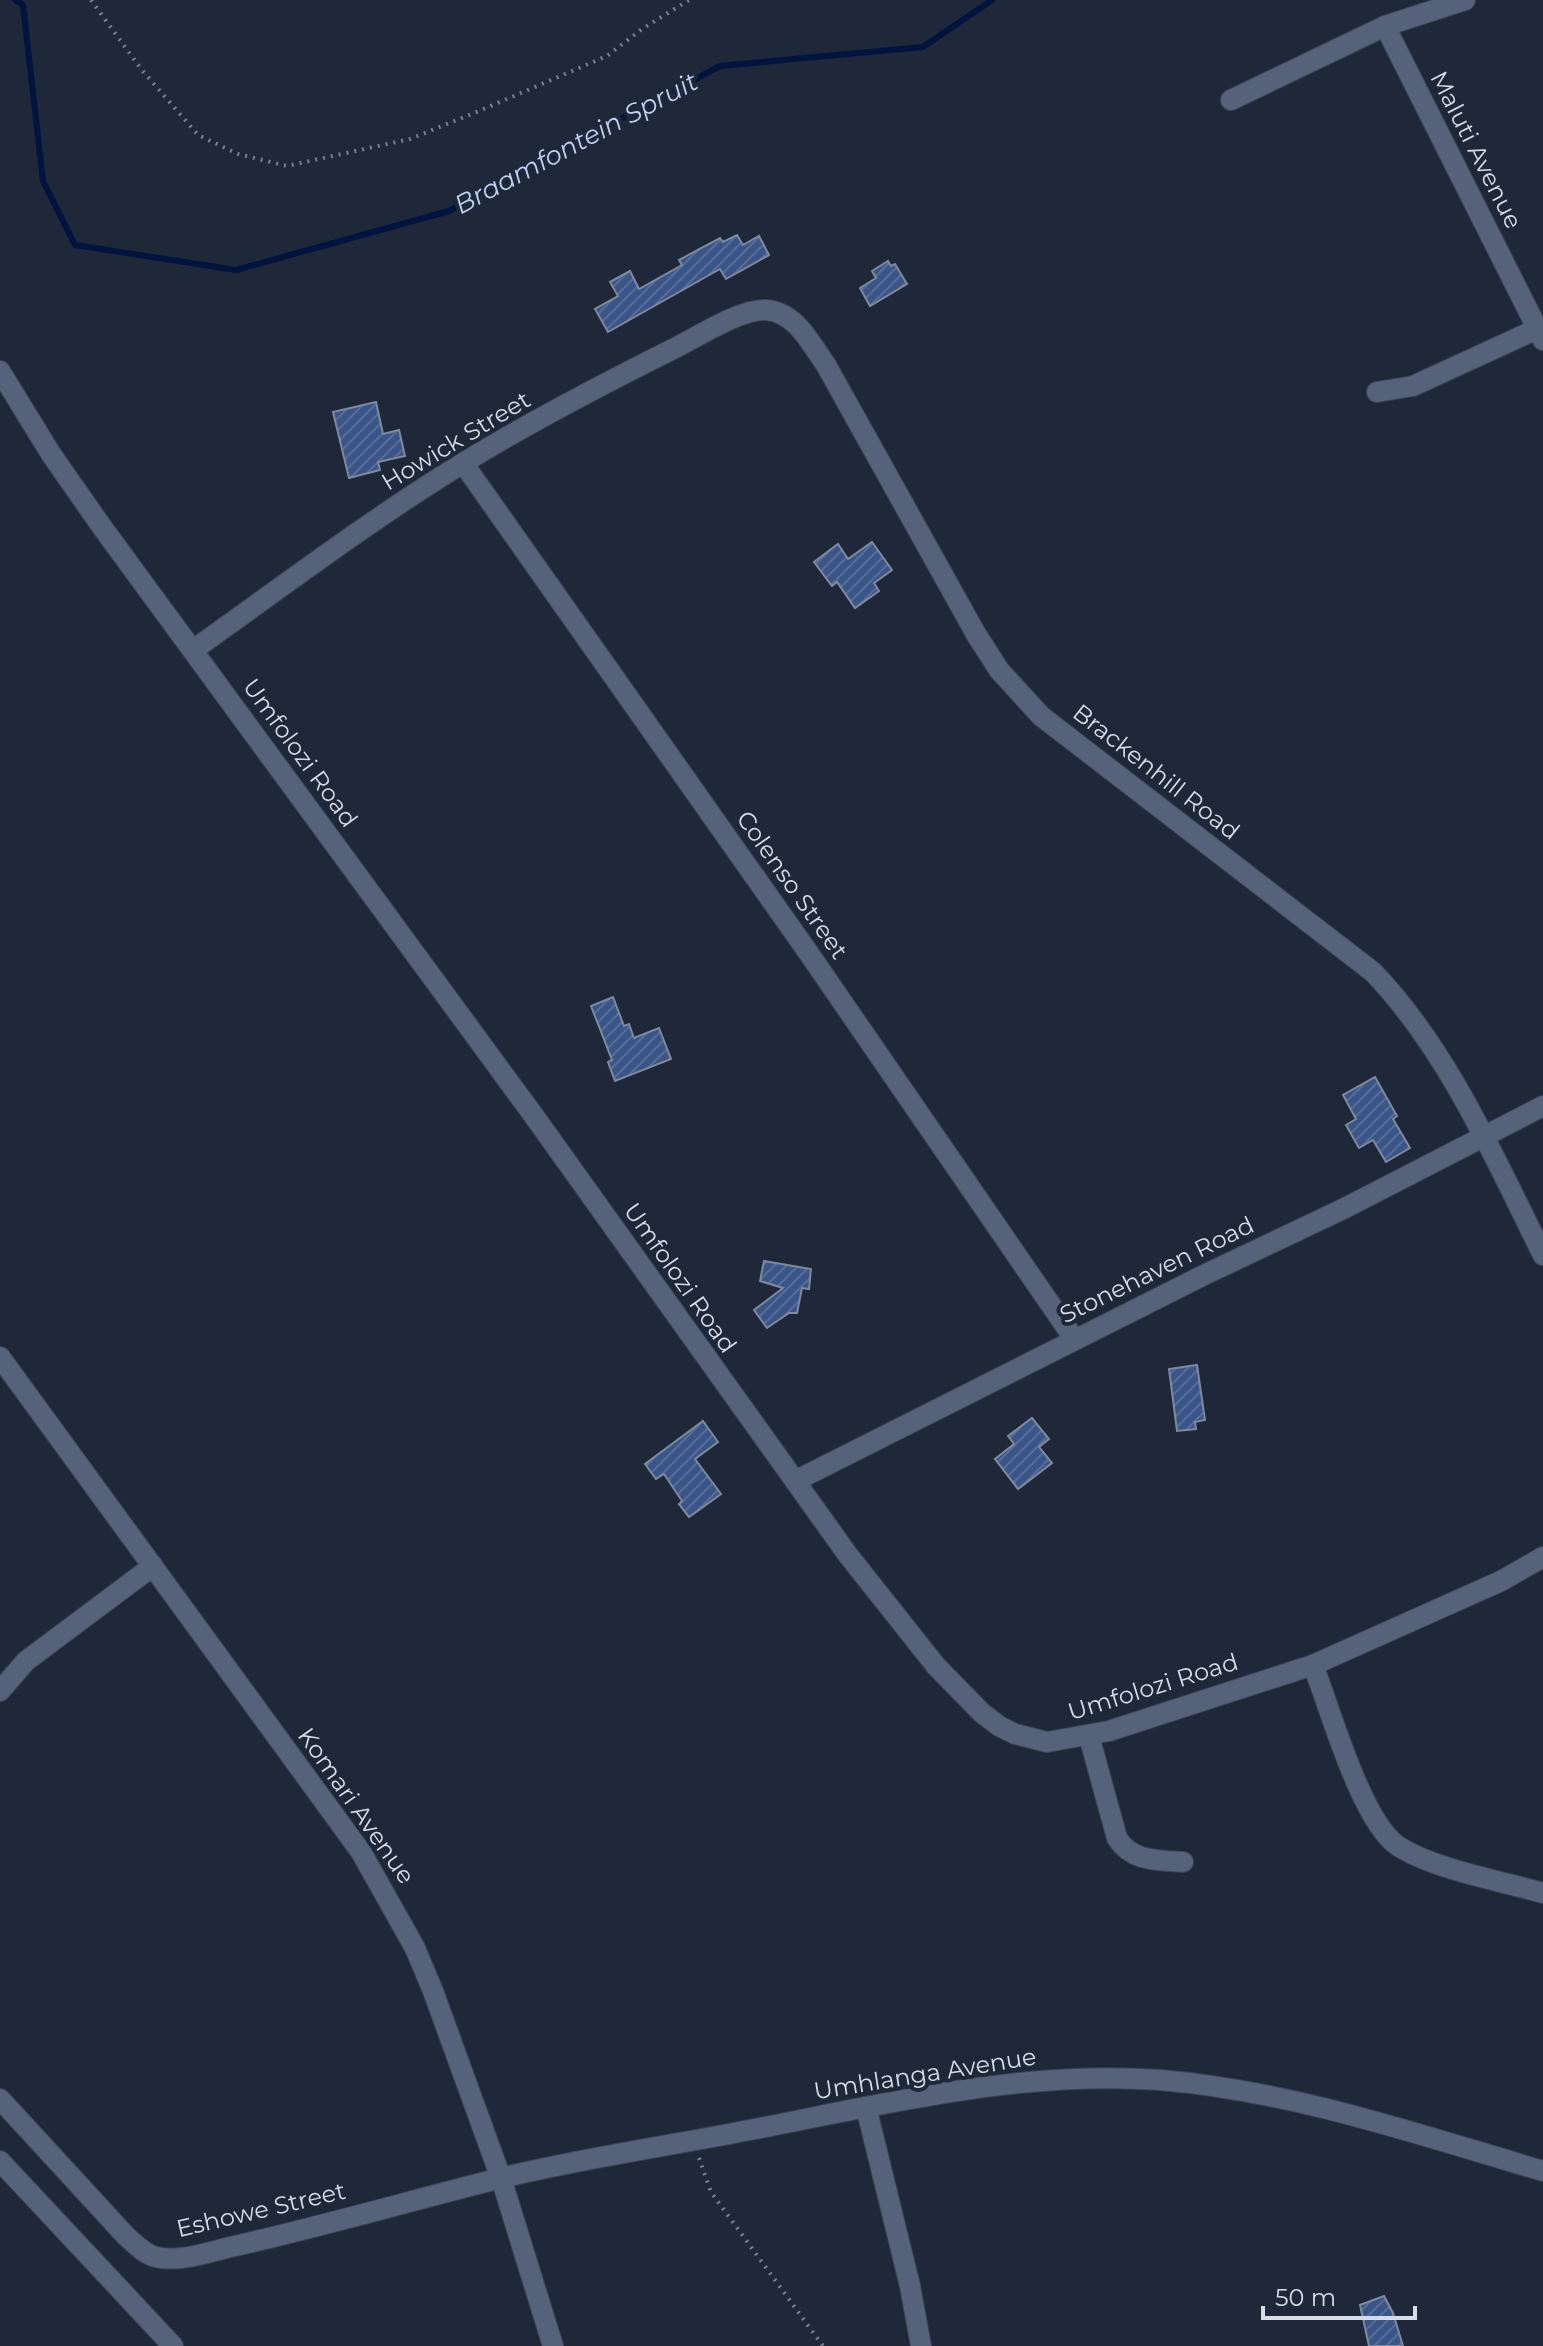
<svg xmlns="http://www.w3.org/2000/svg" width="1543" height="2346" font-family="Montserrat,sans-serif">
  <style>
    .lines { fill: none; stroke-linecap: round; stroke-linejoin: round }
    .stream { stroke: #01133f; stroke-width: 6 }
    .building { fill: url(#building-hatch); stroke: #7e899e; stroke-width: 2 }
    .minor-casing { stroke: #3b4554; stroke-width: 22 }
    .path { stroke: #79818e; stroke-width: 4; stroke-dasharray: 2 6; stroke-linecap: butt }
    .minor { stroke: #556279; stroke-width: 20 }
    .labels { text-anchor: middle; stroke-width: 8; stroke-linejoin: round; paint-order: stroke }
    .street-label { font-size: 24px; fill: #d6dce7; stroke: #1e2838 }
    .water-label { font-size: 26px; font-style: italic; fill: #c0d1f1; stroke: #1e2838 }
  </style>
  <defs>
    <pattern id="building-hatch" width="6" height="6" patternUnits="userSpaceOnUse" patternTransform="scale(2)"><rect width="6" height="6" fill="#3a5588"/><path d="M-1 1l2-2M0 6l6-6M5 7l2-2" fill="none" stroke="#566d99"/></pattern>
  </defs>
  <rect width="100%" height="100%" fill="#1e2838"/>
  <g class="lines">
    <!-- stream -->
    <path class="stream" d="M15 0 23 5 43 181 75 245 236 270 449 211 720 66 923 47 992 0"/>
  </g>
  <!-- building -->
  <g class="building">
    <path d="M737 235 743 245 759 236 769 255 726 279 720 269 608 332 595 309 618 296 610 282 630 271 639 289 682 265 679 260 720 238 723 242Z"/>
    <path d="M888 261 891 266 895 264 907 284 870 306 860 288 876 278 872 271Z"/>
    <path d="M376 402 383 434 399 430 405 456 378 462 380 470 349 478 333 412Z"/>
    <path d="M872 542 892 570 874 583 879 591 855 608 837 582 832 586 814 562 838 544 848 559Z"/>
    <path d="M613 997 624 1026 629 1024 634 1038 659 1028 671 1059 615 1081 608 1062 612 1060 591 1006Z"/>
    <path d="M1375 1077 1397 1116 1393 1119 1410 1148 1386 1162 1373 1140 1359 1148 1346 1125 1356 1119 1343 1095Z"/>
    <path d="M764 1261 811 1269 809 1289 802 1288 797 1313H789L767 1328 754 1310 783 1288 760 1281Z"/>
    <path d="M1197 1365 1205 1420 1195 1422 1196 1429 1177 1431 1169 1369Z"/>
    <path d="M1032 1418 1049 1439 1039 1447 1052 1463 1018 1489 995 1459 1014 1444 1008 1436Z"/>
    <path d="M703 1421 718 1442 695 1459 721 1494 689 1517 679 1504 682 1501 664 1474 656 1479 645 1464Z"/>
    <path d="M1384 2296 1393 2313 1403 2346H1369L1360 2305Z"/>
  </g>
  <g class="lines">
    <defs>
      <g id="minor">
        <path d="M1385 26 1543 340"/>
        <path d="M1231 100 1385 26 1465 0"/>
        <path d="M0 371 51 454 102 527 534 1116 848 1555 936 1666 982 1713 999 1726 1015 1734 1047 1742 1109 1731 1313 1665 1501 1581 1543 1557"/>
        <path d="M1377 392 1413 386 1537 329"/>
        <path d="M463 463 810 955 1075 1340"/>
        <path d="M193 650C282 587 370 520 463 463 530 422 601 385 671 350 696 338 739 309 766 310 796 312 811 344 826 365L976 634 999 670 1041 716 1373 972C1448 1050 1495 1159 1543 1255"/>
        <path d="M0 1357 361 1852 415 1948 433 1991 501 2178 553 2346"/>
        <path d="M795 1481 1204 1275 1343 1209 1543 1106"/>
        <path d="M1313 1665C1330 1708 1361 1821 1398 1846 1433 1869 1501 1881 1543 1893"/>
        <path d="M0 1691 26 1661 153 1566"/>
        <path d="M1089 1736 1117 1838C1132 1862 1157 1860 1183 1862"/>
        <path d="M0 2099 126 2236C135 2244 144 2254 156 2257 181 2263 211 2251 235 2246 323 2226 410 2201 497 2179 582 2158 669 2146 755 2129 889 2103 1023 2070 1160 2080 1292 2091 1417 2134 1543 2171"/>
        <path d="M866 2107 910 2286 921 2346"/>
        <path d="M0 2161 173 2346"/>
      </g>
    </defs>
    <!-- minor casing -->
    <use href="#minor" class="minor-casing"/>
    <!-- path -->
    <g class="path">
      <path d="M91 0 141 69 198 135 238 154 287 166 410 139 479 111 607 56 642 29 689 0"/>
      <path d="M699 2158 711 2192 823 2346"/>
    </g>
    <!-- minor -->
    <use href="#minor" class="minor"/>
  </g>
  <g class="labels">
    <!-- street labels -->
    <g class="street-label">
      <text transform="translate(1476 150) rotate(63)" y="8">Maluti Avenue</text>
      <text transform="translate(456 441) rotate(-31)" y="8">Howick Street</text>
      <text transform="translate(300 753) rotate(54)" y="8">Umfolozi Road</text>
      <text transform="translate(1156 772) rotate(38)" y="8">Brackenhill Road</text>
      <text transform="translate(792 885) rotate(55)" y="8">Colenso Street</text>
      <text transform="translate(1157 1270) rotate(-26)" y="8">Stonehaven Road</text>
      <text transform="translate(680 1278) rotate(55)" y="8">Umfolozi Road</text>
      <text transform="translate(1153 1687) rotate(-17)" y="8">Umfolozi Road</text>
      <text transform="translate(356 1806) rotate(55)" y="8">Komari Avenue</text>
      <text transform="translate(925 2074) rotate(-9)" y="8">Umhlanga Avenue</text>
      <text transform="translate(261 2210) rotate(-13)" y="8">Eshowe Street</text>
    </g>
    <!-- water labels -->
    <g class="water-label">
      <text transform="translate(576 143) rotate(-28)" y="9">Braamfontein Spruit</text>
    </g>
  </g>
  <!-- scale -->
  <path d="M1263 2306v12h152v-12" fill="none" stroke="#d6dce7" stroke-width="4"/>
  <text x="1275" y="2306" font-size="24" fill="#d6dce7" stroke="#1e2838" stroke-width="6" paint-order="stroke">50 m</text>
</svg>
